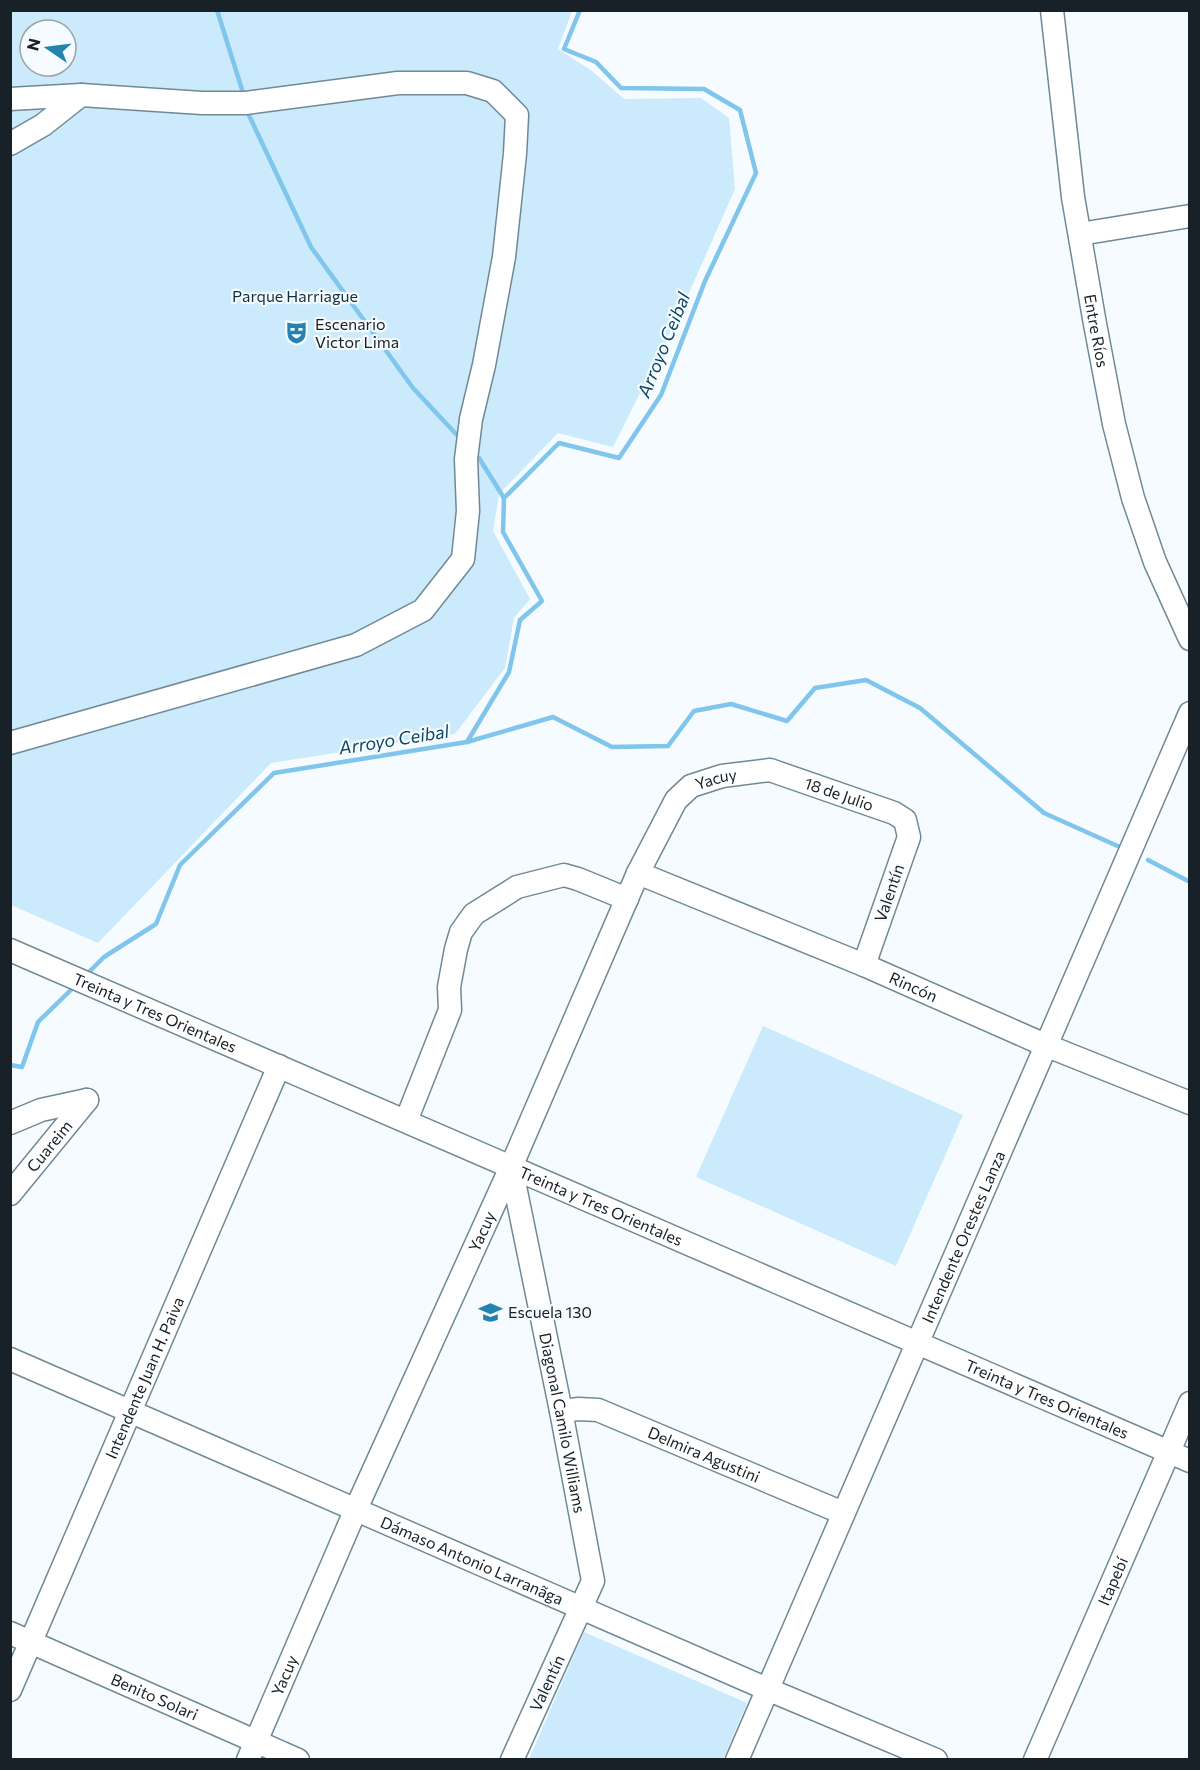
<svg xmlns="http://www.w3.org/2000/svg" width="1200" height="1770" font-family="Commissioner,sans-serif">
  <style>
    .green { fill: #cbeafc; fill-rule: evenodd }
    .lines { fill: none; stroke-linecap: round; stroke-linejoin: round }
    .stream { stroke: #7fc5ec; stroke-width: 4.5 }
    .minor-casing { stroke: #708997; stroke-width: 25 }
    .minor { stroke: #fff; stroke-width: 22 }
    .labels { text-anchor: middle; stroke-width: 4.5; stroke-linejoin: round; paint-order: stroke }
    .park-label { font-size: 16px; fill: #0f3040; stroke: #f6fbff }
    .poi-label { font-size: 16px; fill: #172127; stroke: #f6fbff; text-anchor: start }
    .street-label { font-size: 16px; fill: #172127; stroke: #f6fbff }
    .water-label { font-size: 18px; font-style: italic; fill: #0b4660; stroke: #f6fbff }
  </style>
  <rect width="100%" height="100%" fill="#f6fbff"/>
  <!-- green -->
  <g class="green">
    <path d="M11 11H572L558 49 592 71 624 99 701 98 729 118 735 189 684 304 613 447 558 433 499 494 493 531 530 599 514 618 505 668 455 734 271 763 98 943 11 905ZM30 30H66V66H30Z"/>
    <path d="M763 1026 963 1115 896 1266 696 1177Z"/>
    <path d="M584 1632 747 1703 723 1759H529Z"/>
  </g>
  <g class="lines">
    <!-- stream -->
    <g class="stream">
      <path d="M217 10 244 96"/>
      <path d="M247 111 311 247 413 388 456 434"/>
      <path d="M479 458 504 498"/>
      <path d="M467 742 553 717 612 747 668 746 694 711 731 704 787 721 815 688 866 680 920 708 1044 813 1122 848"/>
      <path d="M1148 860 1190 882"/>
      <path d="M85 976 104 957 156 924 180 865 274 773 467 742 509 672 520 620 542 601 503 532 504 498 559 443 619 458 661 395 705 281 756 173 740 110 704 89 621 88 596 62 564 49 580 10"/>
      <path d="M10 1065 22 1067 38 1022 75 986"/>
    </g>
    <defs>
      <g id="minor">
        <path id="s1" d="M1052 10 1073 197 1095 324 1114 424 1133 498 1155 562 1190 639"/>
        <path d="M10 99 81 95 202 103H246L398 83H467L493 91 517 115 515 154 504 257 484 365 471 419 466 459 468 511 463 559 423 610 356 645 10 743"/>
        <path d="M10 144 43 125 81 95"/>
        <path d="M1080 234 1190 216"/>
        <path id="s2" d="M638 873 864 965 1045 1045 1190 1103"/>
        <path id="s3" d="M10 950 1190 1461"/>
        <path d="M406 1121 450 1010 449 987 456 949 461 932 474 914 517 887 564 875 578 879 627 899"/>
        <path d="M10 1123 41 1110 87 1100"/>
        <path id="s4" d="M511 1167 561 1411 593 1581 512 1760"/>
        <path id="s5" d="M10 1194 87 1100"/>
        <path id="s6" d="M10 1359 767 1689 936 1760"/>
        <path id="s7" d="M561 1411 579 1409 598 1410 843 1513"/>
        <path id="s8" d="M10 1633 298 1760"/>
        <path id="s9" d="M10 1690 279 1066"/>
        <path id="s10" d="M248 1760 356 1509 511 1167 638 873 676 800 691 786 722 776 770 770 894 813 905 820 909 837 864 965"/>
        <path id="s11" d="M737 1760 1190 713"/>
        <path id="s12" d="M1035 1760 1190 1403"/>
      </g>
    </defs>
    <!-- minor casing -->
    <use href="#minor" class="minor-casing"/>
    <!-- minor -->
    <use href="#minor" class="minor"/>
  </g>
  <!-- icons -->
  <defs>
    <symbol id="theatre-bare" viewBox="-9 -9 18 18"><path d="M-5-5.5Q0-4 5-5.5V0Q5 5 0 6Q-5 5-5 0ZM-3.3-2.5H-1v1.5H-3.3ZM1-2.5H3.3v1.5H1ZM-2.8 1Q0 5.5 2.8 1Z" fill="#2383ae" stroke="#f6fbff" stroke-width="2.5" paint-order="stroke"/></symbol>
    <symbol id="school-bare" viewBox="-9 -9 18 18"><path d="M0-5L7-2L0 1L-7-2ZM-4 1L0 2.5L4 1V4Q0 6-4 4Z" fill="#2383ae" stroke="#f6fbff" stroke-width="2.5" paint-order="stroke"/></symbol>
  </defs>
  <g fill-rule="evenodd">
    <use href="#theatre-bare" x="280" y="316" width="33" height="33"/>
    <use href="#school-bare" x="474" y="1296" width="33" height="33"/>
  </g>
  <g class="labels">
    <!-- park labels -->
    <g class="park-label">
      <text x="295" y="302">Parque Harriague</text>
    </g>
    <!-- poi labels -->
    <g class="poi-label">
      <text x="315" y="330">Escenario<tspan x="315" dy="18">Victor Lima</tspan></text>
      <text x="508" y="1318">Escuela 130</text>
    </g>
    <!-- street labels -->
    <g class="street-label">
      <text dy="6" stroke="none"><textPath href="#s1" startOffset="324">Entre Ríos</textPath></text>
      <text dy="6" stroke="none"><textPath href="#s10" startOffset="1098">Yacuy</textPath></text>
      <text dy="6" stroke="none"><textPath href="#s10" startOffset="1226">18 de Julio</textPath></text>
      <text transform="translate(889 893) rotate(-71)" y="6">Valentín</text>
      <text dy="6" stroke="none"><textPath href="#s2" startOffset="298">Rincón</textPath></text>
      <text dy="6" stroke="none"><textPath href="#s3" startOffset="158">Treinta y Tres Orientales</textPath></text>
      <text dy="6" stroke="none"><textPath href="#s5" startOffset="62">Cuareim</textPath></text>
      <text dy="6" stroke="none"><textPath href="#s3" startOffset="644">Treinta y Tres Orientales</textPath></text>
      <text dy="6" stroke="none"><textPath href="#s10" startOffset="578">Yacuy</textPath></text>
      <text dy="6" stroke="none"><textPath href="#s11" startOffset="570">Intendente Orestes Lanza</textPath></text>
      <text dy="6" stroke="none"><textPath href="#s9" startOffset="340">Intendente Juan H. Paiva</textPath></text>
      <text dy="6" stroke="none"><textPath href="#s3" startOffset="1130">Treinta y Tres Orientales</textPath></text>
      <text dy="6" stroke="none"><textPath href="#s4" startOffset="261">Diagonal Camilo Williams</textPath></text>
      <text dy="6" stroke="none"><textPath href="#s7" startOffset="152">Delmira Agustini</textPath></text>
      <text dy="6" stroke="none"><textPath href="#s6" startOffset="504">Dámaso Antonio Larranãga</textPath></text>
      <text dy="6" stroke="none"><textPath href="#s12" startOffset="195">Itapebí</textPath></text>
      <text dy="6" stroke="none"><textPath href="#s10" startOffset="92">Yacuy</textPath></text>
      <text transform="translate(547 1683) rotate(-65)" y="6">Valentín</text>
      <text dy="6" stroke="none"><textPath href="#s8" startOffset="158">Benito Solari</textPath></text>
    </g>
    <!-- water labels -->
    <g class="water-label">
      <text transform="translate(664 345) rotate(-68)" y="6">Arroyo Ceibal</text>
      <text transform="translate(394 740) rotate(-9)" y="6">Arroyo Ceibal</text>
    </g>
  </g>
  <!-- border -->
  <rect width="1200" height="1770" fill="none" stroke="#172127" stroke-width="24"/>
  <!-- north arrow -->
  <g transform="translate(48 48) rotate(284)"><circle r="28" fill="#f6fbff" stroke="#9da4a9" stroke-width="1.5"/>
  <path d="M0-4.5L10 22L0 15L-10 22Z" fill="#2383ae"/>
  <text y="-9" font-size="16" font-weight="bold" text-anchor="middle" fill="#172127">N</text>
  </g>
</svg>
